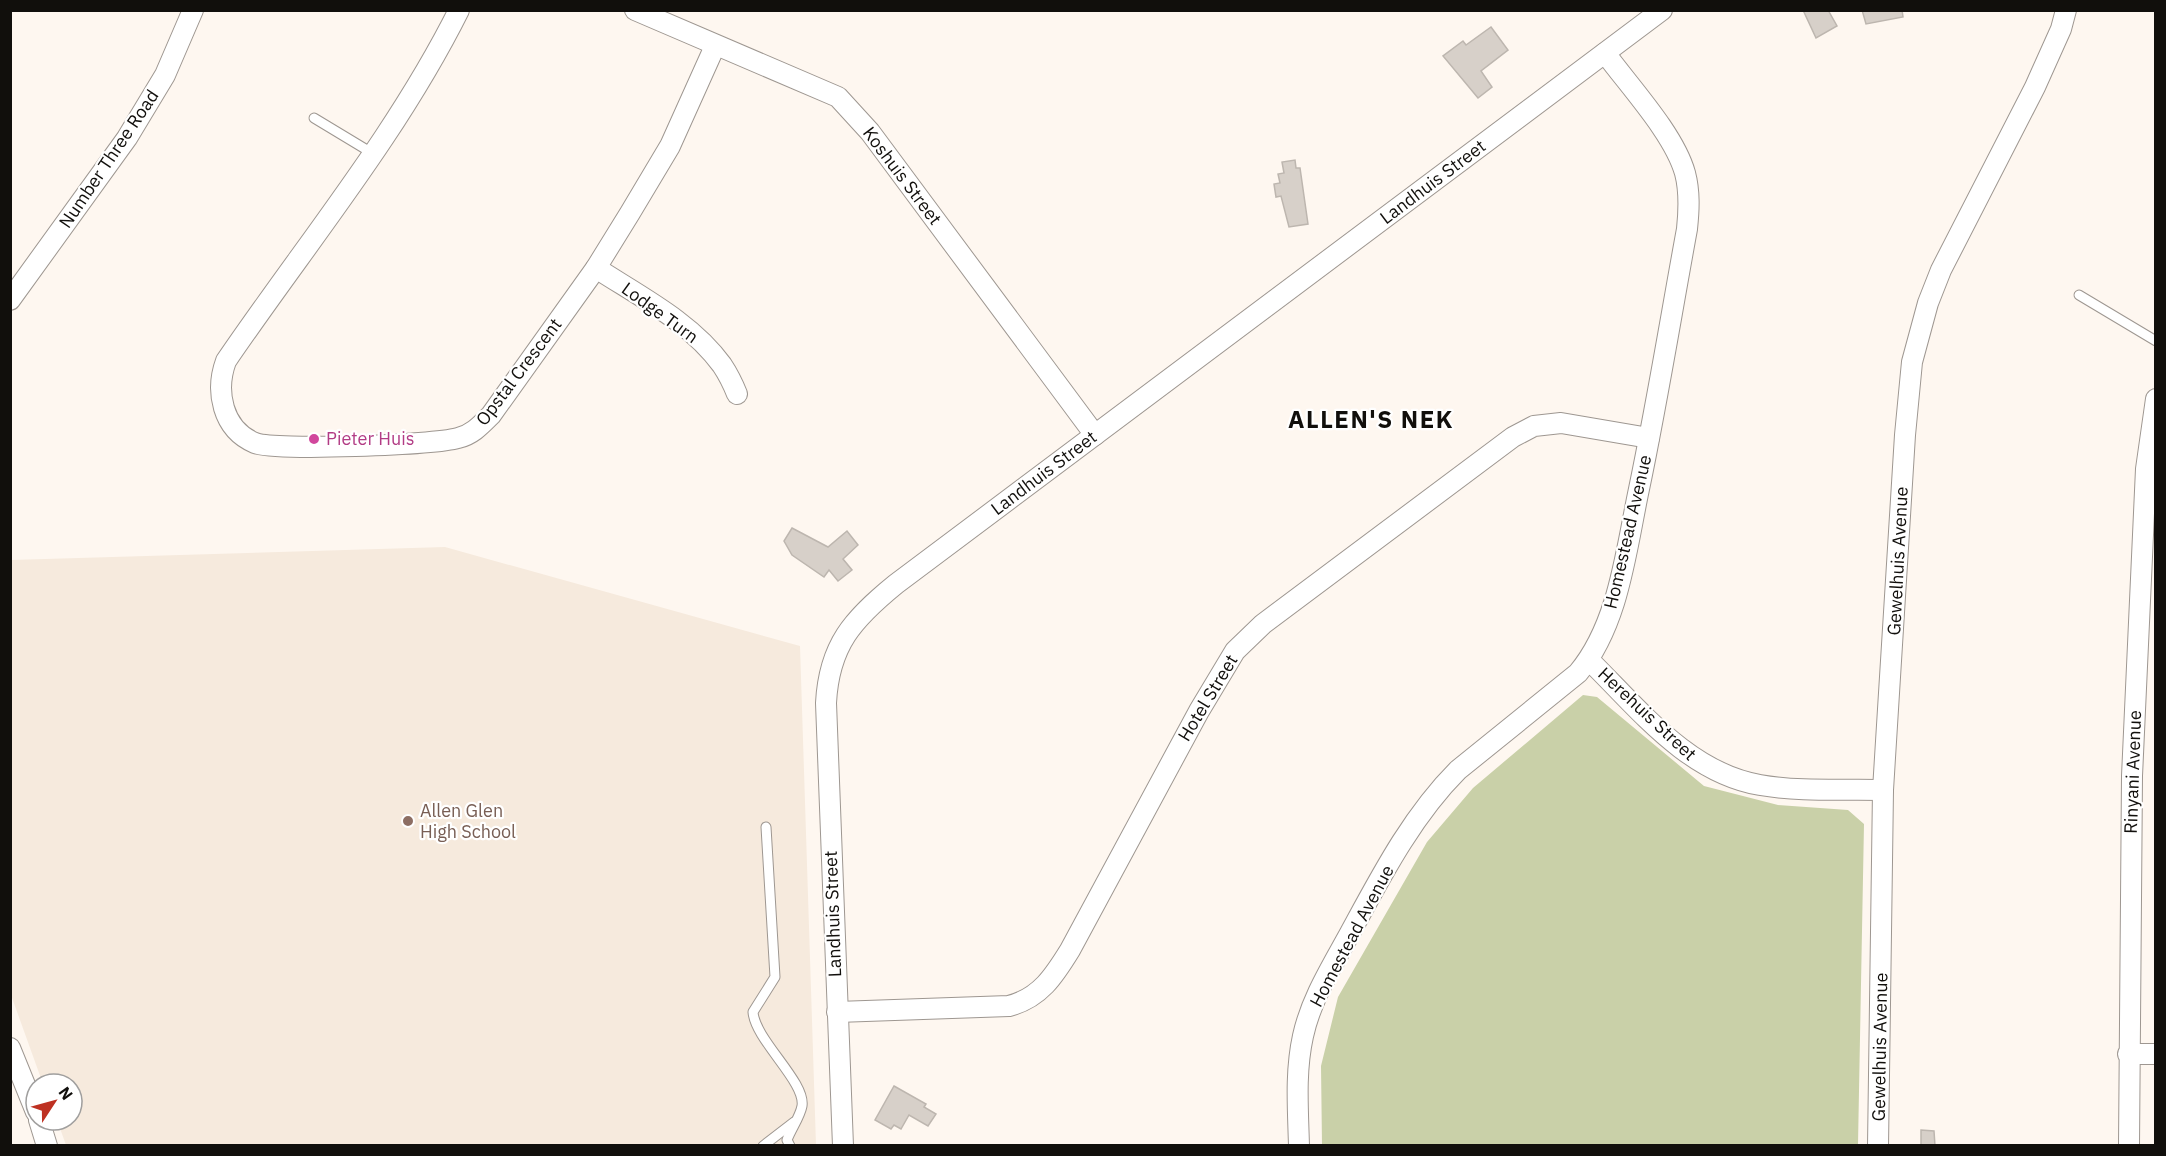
<svg xmlns="http://www.w3.org/2000/svg" width="2166" height="1156" font-family="'IBM Plex Sans',sans-serif">
  <style>
    .built { fill: #f6eadd }
    .green { fill: #c9d0a8 }
    .building { fill: #d7d0c9; stroke: #bdb6af; stroke-width: 1.5 }
    .lines { fill: none; stroke-linecap: round; stroke-linejoin: round }
    .lane-casing { stroke: #9e9791; stroke-width: 11 }
    .street-casing { stroke: #9e9791; stroke-width: 22 }
    .lane { stroke: #fff; stroke-width: 9 }
    .street { stroke: #fff; stroke-width: 20 }
    .hotel-dot { fill: #d1479c; stroke: #fff; stroke-width: 2 }
    .education-dot { fill: #8d6e63; stroke: #fff; stroke-width: 2 }
    .labels { text-anchor: middle; stroke-width: 4.5; stroke-linejoin: round; paint-order: stroke }
    .street-label { font-size: 18px; fill: #110f0c; stroke: #fff }
    .hotel-label { font-size: 18px; fill: #b23c85; stroke: #fff; text-anchor: start }
    .education-label { font-size: 18px; fill: #785e54; stroke: #fff; text-anchor: start }
    .district-label { font-size: 24px; font-weight: bold; letter-spacing: 1.5px; fill: #110f0c; stroke: #fff }
  </style>
  <rect width="100%" height="100%" fill="#fef7f0"/>
  <!-- built -->
  <path class="built" d="M445 547 800 646 816 1145H66L57 1120H72V1084H43L11 995V560Z"/>
  <!-- green -->
  <path class="green" d="M1583 695 1597 697 1704 786 1778 805 1848 810 1864 824 1858 1145H1322L1321 1066 1338 997 1427 842 1473 788Z"/>
  <!-- building -->
  <g class="building">
    <path d="M1803 10H1828L1837 26 1816 38Z"/>
    <path d="M1862 10H1902L1903 17 1866 24Z"/>
    <path d="M1491 27 1508 50 1481 71 1492 87 1478 98 1443 56 1463 41 1466 45Z"/>
    <path d="M1295 160 1296 168H1300L1308 224 1289 227 1281 196 1276 197 1274 184 1280 183 1278 174 1284 173 1282 162Z"/>
    <path d="M792 528 828 547 847 531 858 545 843 559 852 570 838 581 829 570 824 577 792 555 784 541Z"/>
    <path d="M894 1086 926 1104 924 1107 936 1114 928 1126 909 1115 901 1129 894 1125 891 1129 875 1120Z"/>
    <path d="M1921 1130 1934 1131 1935 1146H1921Z"/>
  </g>
  <g class="lines">
    <defs>
      <g id="lane">
        <path d="M314 118 372 153"/>
        <path d="M2079 295 2156 341"/>
        <path d="M766 827 775 977 753 1012C755 1040 806 1082 802 1106 800 1117 791 1129 787 1140L790 1146"/>
        <path d="M763 1146 794 1122"/>
      </g>
      <g id="street">
        <path d="M459 10C396 136 305 245 226 361 215 391 222 429 255 443 275 451 434 445 458 438 472 435 481 425 491 415L596 268 630 213 670 146 715 46"/>
        <path d="M635 10 838 97 870 132 1095 435"/>
        <path d="M596 268C639 296 691 322 722 365 728 374 733 384 737 394"/>
        <path d="M10 300 127 138 165 75 193 10"/>
        <path d="M1589 660C1638 708 1688 773 1760 785 1800 792 1843 789 1883 790"/>
        <path d="M837 1012 1009 1006C1040 998 1054 976 1070 950L1199 711 1235 651 1263 624 1513 437 1534 426 1561 423 1649 438"/>
        <path d="M10 1048 36 1112"/>
        <path d="M2128 1054H2156"/>
        <path d="M39 1120 47 1146"/>
        <path d="M843 1146 826 703C829 645 853 619 896 584L1662 10"/>
        <path d="M1299 1146C1298 1109 1295 1072 1303 1036 1311 999 1332 966 1350 933 1381 876 1412 816 1458 770L1578 673C1619 624 1626 550 1639 489 1657 403 1671 316 1687 229 1689 210 1690 192 1685 173 1674 134 1630 87 1605 53"/>
        <path d="M1878 1146 1883 790 1905 435 1912 362 1928 303 1941 270 2035 87 2061 29 2066 10"/>
        <path d="M2129 1146 2132 776 2146 469 2156 399"/>
      </g>
    </defs>
    <!-- lane casing -->
    <use href="#lane" class="lane-casing"/>
    <!-- street casing -->
    <use href="#street" class="street-casing"/>
    <!-- lane -->
    <use href="#lane" class="lane"/>
    <!-- street -->
    <use href="#street" class="street"/>
  </g>
  <!-- markers -->
  <circle class="hotel-dot" cx="314" cy="439" r="6"/>
  <circle class="education-dot" cx="408" cy="821" r="6"/>
  <g class="labels">
    <!-- street labels -->
    <g class="street-label">
      <text transform="translate(109 159) rotate(-56)" y="6">Number Three Road</text>
      <text transform="translate(902 176) rotate(53)" y="6">Koshuis Street</text>
      <text transform="translate(1433 182) rotate(-37)" y="6">Landhuis Street</text>
      <text transform="translate(660 313) rotate(36)" y="6">Lodge Turn</text>
      <text transform="translate(519 372) rotate(-53)" y="6">Opstal Crescent</text>
      <text transform="translate(1044 473) rotate(-37)" y="6">Landhuis Street</text>
      <text transform="translate(1628 532) rotate(-77)" y="6">Homestead Avenue</text>
      <text transform="translate(1898 561) rotate(-87)" y="6">Gewelhuis Avenue</text>
      <text transform="translate(1208 698) rotate(-59)" y="6">Hotel Street</text>
      <text transform="translate(1647 714) rotate(43)" y="6">Herehuis Street</text>
      <text transform="translate(2133 772) rotate(-88)" y="6">Rinyani Avenue</text>
      <text transform="translate(833 914) rotate(-92)" y="6">Landhuis Street</text>
      <text transform="translate(1352 936) rotate(-62)" y="6">Homestead Avenue</text>
      <text transform="translate(1880 1047) rotate(-89)" y="6">Gewelhuis Avenue</text>
    </g>
    <!-- hotel labels -->
    <g class="hotel-label">
      <text x="326" y="445">Pieter Huis</text>
    </g>
    <!-- education labels -->
    <g class="education-label">
      <text x="420" y="817">Allen Glen<tspan x="420" dy="21">High School</tspan></text>
    </g>
    <!-- district labels -->
    <g class="district-label">
      <text x="1371" y="428">ALLEN'S NEK</text>
    </g>
  </g>
  <!-- border -->
  <rect width="2166" height="1156" fill="none" stroke="#110f0c" stroke-width="24"/>
  <!-- north arrow -->
  <g transform="translate(54 1102) rotate(54)"><circle r="28" fill="#ffffff" stroke="#a09f9e" stroke-width="1.5"/>
  <path d="M0-4.5L10 22L0 15L-10 22Z" fill="#be3122"/>
  <text y="-9" font-size="16" font-weight="bold" text-anchor="middle" fill="#110f0c">N</text>
  </g>
</svg>
